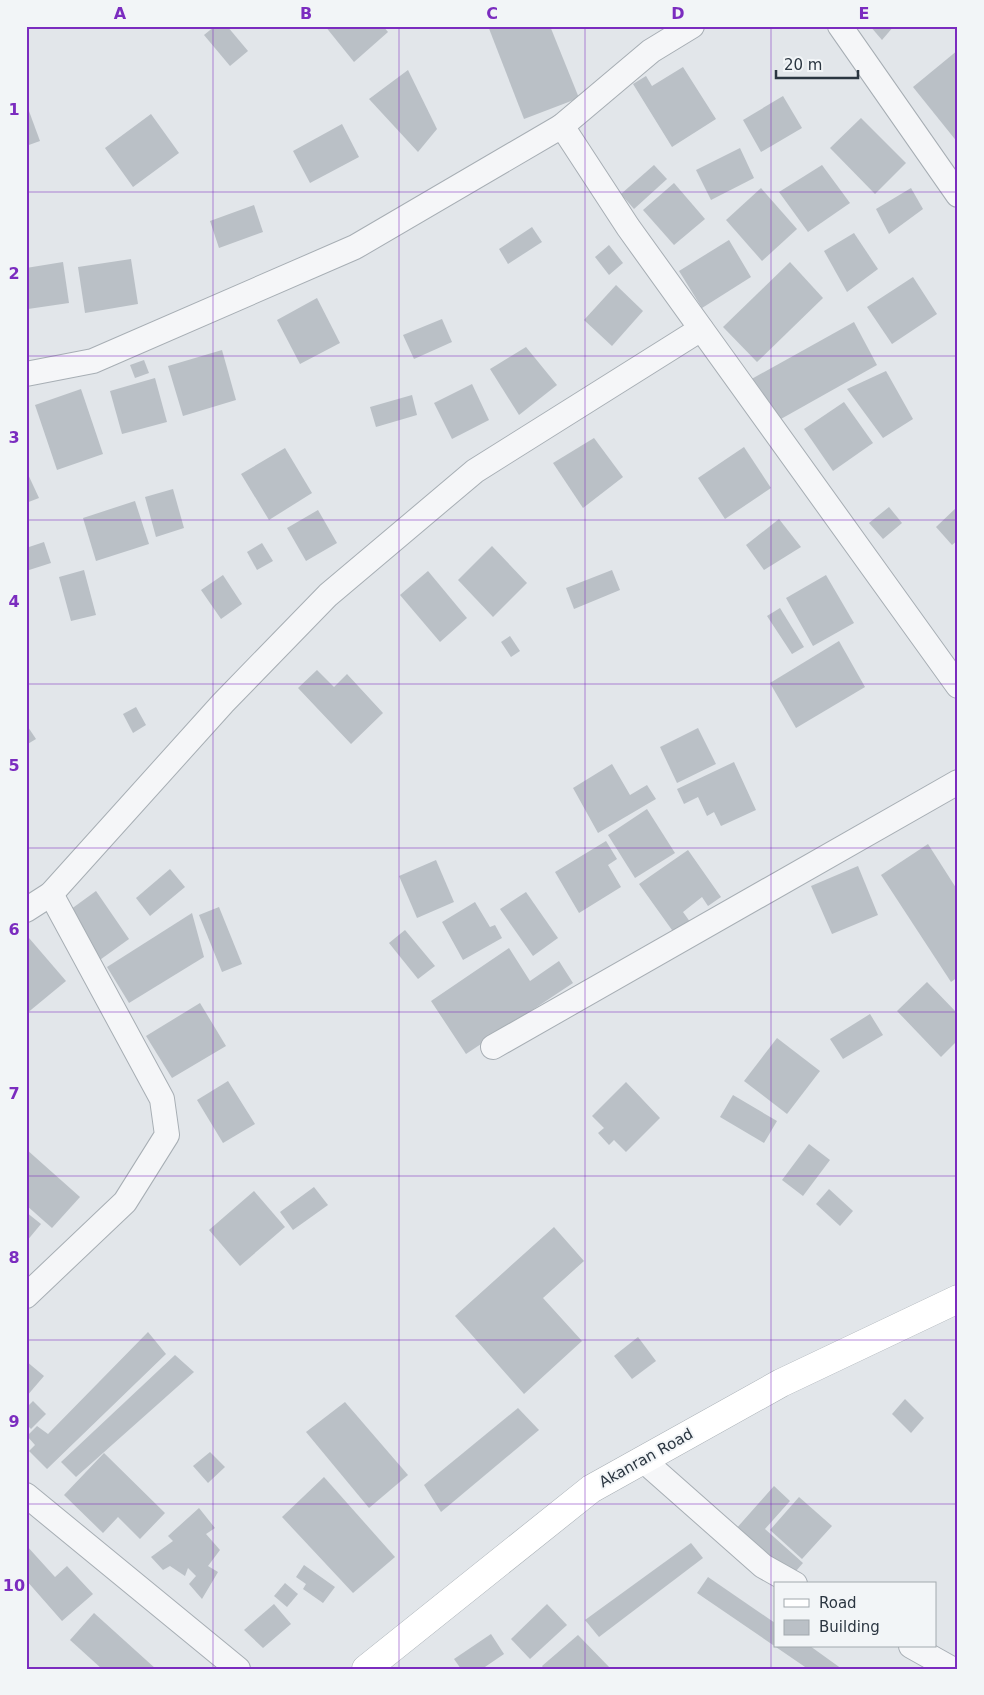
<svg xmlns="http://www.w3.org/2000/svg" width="984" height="1695" font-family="'DejaVu Sans',sans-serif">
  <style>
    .building { fill: #bac0c6 }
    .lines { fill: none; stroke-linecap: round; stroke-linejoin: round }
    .street-casing { stroke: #a7aeb4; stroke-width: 26 }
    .secondary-casing { stroke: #a7aeb4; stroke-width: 29 }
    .street { stroke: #f5f6f8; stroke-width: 24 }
    .secondary { stroke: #fff; stroke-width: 28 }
    .grid { fill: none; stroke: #7b2cbf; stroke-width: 1; stroke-opacity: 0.55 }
    .labels { text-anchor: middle; stroke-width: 4; stroke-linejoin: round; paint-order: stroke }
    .street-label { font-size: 15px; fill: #2b3641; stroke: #f2f5f7 }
    .neatline { fill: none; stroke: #7b2cbf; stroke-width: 2 }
    .grid-label { font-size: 16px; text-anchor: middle; font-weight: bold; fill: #7b2cbf }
  </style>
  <rect width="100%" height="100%" fill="#e2e6ea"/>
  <!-- building -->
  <g class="building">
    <path d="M215 26H227L248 51 230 66 204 35Z"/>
    <path d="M325 26H383L388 32 354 62Z"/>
    <path d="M488 26H550L579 98 524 119Z"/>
    <path d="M870 26H894L882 40Z"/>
    <path d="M958 50V143L913 87Z"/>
    <path d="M683 67 716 119 672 147 633 84 646 76 652 86Z"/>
    <path d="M408 70 437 129 418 152 369 99Z"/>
    <path d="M783 96 802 128 761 152 743 120Z"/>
    <path d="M26 103 40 141 26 146Z"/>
    <path d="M151 114 179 153 133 187 105 148Z"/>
    <path d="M861 118 906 163 875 194 830 148Z"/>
    <path d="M342 124 359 157 310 183 293 151Z"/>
    <path d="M740 148 754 178 711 200 696 170Z"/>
    <path d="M654 165 667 179 634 209 621 194Z"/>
    <path d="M822 165 850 203 808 232 779 192Z"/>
    <path d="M674 183 705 219 674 245 643 210Z"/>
    <path d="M761 188 797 229 762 261 726 220Z"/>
    <path d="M911 188 923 209 889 234 876 209Z"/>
    <path d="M254 205 263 232 219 248 210 221Z"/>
    <path d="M532 227 542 242 508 264 499 249Z"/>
    <path d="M854 233 878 269 847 292 824 251Z"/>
    <path d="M729 240 751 277 702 308 679 271Z"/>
    <path d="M609 245 623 263 609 275 595 257Z"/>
    <path d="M131 259 138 304 85 313 78 267Z"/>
    <path d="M63 262 69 303 28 309 26 268Z"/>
    <path d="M790 262 823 298 757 362 723 327Z"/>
    <path d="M913 277 937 314 892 344 867 307Z"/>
    <path d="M616 285 643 311 612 346 584 320Z"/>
    <path d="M317 298 340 343 300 364 277 320Z"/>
    <path d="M442 319 452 342 414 359 403 335Z"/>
    <path d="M854 322 877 365 772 424 748 381Z"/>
    <path d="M526 347 557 385 519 415 490 369Z"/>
    <path d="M222 350 236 400 183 416 168 366Z"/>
    <path d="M144 360 149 373 135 378 130 365Z"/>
    <path d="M886 371 913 419 883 438 847 389Z"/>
    <path d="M155 378 167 422 122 434 110 391Z"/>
    <path d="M472 384 489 420 452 439 434 403Z"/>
    <path d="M81 389 103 454 57 470 35 405Z"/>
    <path d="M412 395 417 415 376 427 370 407Z"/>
    <path d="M844 402 873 443 833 471 804 429Z"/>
    <path d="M594 438 623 477 583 508 553 463Z"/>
    <path d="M744 447 771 488 725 519 698 478Z"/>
    <path d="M285 448 312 493 269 520 241 474Z"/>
    <path d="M26 470 39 498 26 503Z"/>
    <path d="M173 489 184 528 156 537 145 497Z"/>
    <path d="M135 501 149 544 96 561 83 518Z"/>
    <path d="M958 506V540L952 545 936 527Z"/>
    <path d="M889 507 902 523 883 539 869 523Z"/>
    <path d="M318 510 337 543 306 561 287 528Z"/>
    <path d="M779 519 801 547 764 570 746 545Z"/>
    <path d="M44 542 51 563 26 571V548Z"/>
    <path d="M262 543 273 561 257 570 247 552Z"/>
    <path d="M492 546 527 583 493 617 458 580Z"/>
    <path d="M84 570 96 615 71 621 59 577Z"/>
    <path d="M612 570 620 590 574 609 566 588Z"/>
    <path d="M428 571 467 618 440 642 400 595Z"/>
    <path d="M223 575 242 604 221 619 201 590Z"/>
    <path d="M826 575 854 623 813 646 786 598Z"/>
    <path d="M780 608 804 647 792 654 767 616Z"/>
    <path d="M510 636 520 651 511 657 501 642Z"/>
    <path d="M839 641 865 687 796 728 770 683Z"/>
    <path d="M317 670 334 687 347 674 383 713 351 744 298 688Z"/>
    <path d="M136 707 146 725 133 733 123 714Z"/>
    <path d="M26 724 36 739 26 745Z"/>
    <path d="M698 728 716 764 677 783 660 747Z"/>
    <path d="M734 762 756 810 721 826 714 812 707 816 698 797 684 804 677 789Z"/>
    <path d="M612 764 630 795 647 785 656 799 598 833 573 788Z"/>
    <path d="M647 809 675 853 635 878 608 835Z"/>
    <path d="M606 841 617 859 608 865 621 887 579 913 555 872Z"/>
    <path d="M928 844 958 891V977L951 982 881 875Z"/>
    <path d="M688 850 721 897 708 906 702 897 683 912 693 926 677 937 639 884Z"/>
    <path d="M436 860 454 902 417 918 399 876Z"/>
    <path d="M858 866 878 915 832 934 811 886Z"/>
    <path d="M170 869 185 887 150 916 136 898Z"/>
    <path d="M96 891 129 939 97 962 63 915Z"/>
    <path d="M526 892 558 938 533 956 500 909Z"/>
    <path d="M475 902 490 927 495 925 502 938 463 960 442 922Z"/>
    <path d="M219 907 242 964 222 972 199 915Z"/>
    <path d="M192 913 204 957 129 1003 107 967Z"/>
    <path d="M405 930 435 966 418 979 389 943Z"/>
    <path d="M29 938 66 981 26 1014V940Z"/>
    <path d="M509 948 530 981 559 961 573 983 466 1054 431 1001Z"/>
    <path d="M927 982 958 1014V1040L941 1057 897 1011Z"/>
    <path d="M200 1003 226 1046 172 1078 146 1036Z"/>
    <path d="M870 1014 883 1035 843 1059 830 1039Z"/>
    <path d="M777 1038 820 1071 787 1114 744 1081Z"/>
    <path d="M228 1081 255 1124 223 1143 197 1100Z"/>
    <path d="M626 1082 660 1118 626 1152 614 1140 609 1145 598 1133 604 1128 592 1116Z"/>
    <path d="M733 1095 777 1121 764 1143 720 1117Z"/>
    <path d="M809 1144 830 1160 803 1196 782 1180Z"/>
    <path d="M26 1149 80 1197 52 1228 26 1205Z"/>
    <path d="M314 1187 328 1205 293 1230 280 1212Z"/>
    <path d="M829 1189 853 1211 840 1226 816 1204Z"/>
    <path d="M254 1191 285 1227 240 1266 209 1230Z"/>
    <path d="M26 1212 41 1224 26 1242Z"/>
    <path d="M554 1227 584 1261 543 1298 582 1341 524 1394 455 1316Z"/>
    <path d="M148 1332 166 1354 47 1469 29 1451 35 1445 27 1436 37 1426 48 1434Z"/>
    <path d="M638 1337 656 1361 632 1379 614 1356Z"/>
    <path d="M175 1355 194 1372 76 1477 61 1462Z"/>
    <path d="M26 1361 44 1376 26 1397Z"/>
    <path d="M905 1399 924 1418 911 1433 892 1414Z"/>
    <path d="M33 1401 46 1414 31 1429 26 1424V1408Z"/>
    <path d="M345 1402 408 1475 369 1508 306 1432Z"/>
    <path d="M518 1408 539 1430 441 1512 424 1485Z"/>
    <path d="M210 1452 225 1467 208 1483 193 1466Z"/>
    <path d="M104 1453 165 1513 140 1539 118 1517 103 1533 64 1495Z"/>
    <path d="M324 1477 395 1557 353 1593 282 1517Z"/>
    <path d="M774 1486 790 1501 765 1529 803 1563 789 1579 735 1530Z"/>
    <path d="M799 1497 832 1526 802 1559 770 1530Z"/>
    <path d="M199 1508 215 1528 206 1534 220 1550 208 1566 218 1572 202 1599 189 1584 196 1576 188 1568 185 1576 170 1566 163 1570 151 1557 173 1541 168 1536Z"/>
    <path d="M691 1543 703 1558 599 1637 585 1620Z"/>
    <path d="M26 1545 55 1577 67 1566 93 1594 62 1621 26 1580Z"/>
    <path d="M304 1565 335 1587 323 1603 303 1589 306 1584 296 1577Z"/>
    <path d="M708 1577 775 1623V1646H810L842 1669H808L697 1593Z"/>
    <path d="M285 1583 298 1594 287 1607 274 1596Z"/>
    <path d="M274 1604 291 1624 263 1648 244 1630Z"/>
    <path d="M547 1604 567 1625 530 1659 511 1639Z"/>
    <path d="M94 1613 156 1669H102L70 1640Z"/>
    <path d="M491 1634 504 1654 482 1669H461L454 1659Z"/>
    <path d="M578 1635 611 1669H544L542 1666Z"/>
  </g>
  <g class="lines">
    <defs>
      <g id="street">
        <path d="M840 26 958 195"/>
        <path d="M562 126 651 51 692 26"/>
        <path d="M26 374 93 361 355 247 562 126 628 227 958 686"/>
        <path d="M26 910 51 894 223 703 328 595 475 471 701 329"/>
        <path d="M493 1047 958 782"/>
        <path d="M26 1296 125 1202 167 1135 162 1099 51 894"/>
        <path d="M643 1460 763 1566 795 1584"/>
        <path d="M26 1495 238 1669"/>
        <path d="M911 1646 952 1669"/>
      </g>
      <path id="secondary" d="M366 1669 591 1489 781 1383 958 1299"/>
    </defs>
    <!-- street casing -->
    <use href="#street" class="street-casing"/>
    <!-- secondary casing -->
    <use href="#secondary" class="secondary-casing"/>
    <!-- street -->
    <use href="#street" class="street"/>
    <!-- secondary -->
    <use href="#secondary" class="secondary"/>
  </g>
  <!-- grid -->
  <path class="grid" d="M213 26V1669M399 26V1669M585 26V1669M771 26V1669M26 192H958M26 356H958M26 520H958M26 684H958M26 848H958M26 1012H958M26 1176H958M26 1340H958M26 1504H958"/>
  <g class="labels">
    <!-- street labels -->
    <g class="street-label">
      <text transform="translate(646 1458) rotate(-29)" y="5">Akanran Road</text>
    </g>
  </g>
  <!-- border -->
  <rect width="984" height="1695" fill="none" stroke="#f2f5f7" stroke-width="55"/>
  <!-- legend -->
  <rect x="774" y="1582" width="162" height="65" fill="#f2f5f7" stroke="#a2a9ae"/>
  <rect x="784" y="1599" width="25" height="8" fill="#ffffff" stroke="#a2a9ae"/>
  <text x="819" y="1608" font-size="15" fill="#2b3641">Road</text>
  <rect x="784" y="1620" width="25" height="15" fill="#bac0c6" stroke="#a2a9ae"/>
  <text x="819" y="1632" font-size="15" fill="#2b3641">Building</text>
  <!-- scale -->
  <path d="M776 70v8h82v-8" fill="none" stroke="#2b3641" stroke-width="2.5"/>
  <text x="784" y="70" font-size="15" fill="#2b3641" stroke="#f2f5f7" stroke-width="4" paint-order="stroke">20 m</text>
  <rect x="28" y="28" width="928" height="1640" class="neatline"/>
  <g class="grid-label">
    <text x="120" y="19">A</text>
    <text x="306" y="19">B</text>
    <text x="492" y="19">C</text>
    <text x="678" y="19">D</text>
    <text x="864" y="19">E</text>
    <text x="14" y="115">1</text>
    <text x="14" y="279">2</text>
    <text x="14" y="443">3</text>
    <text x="14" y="607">4</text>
    <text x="14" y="771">5</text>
    <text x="14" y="935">6</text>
    <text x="14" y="1099">7</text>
    <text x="14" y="1263">8</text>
    <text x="14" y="1427">9</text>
    <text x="14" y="1591">10</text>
  </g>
</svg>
